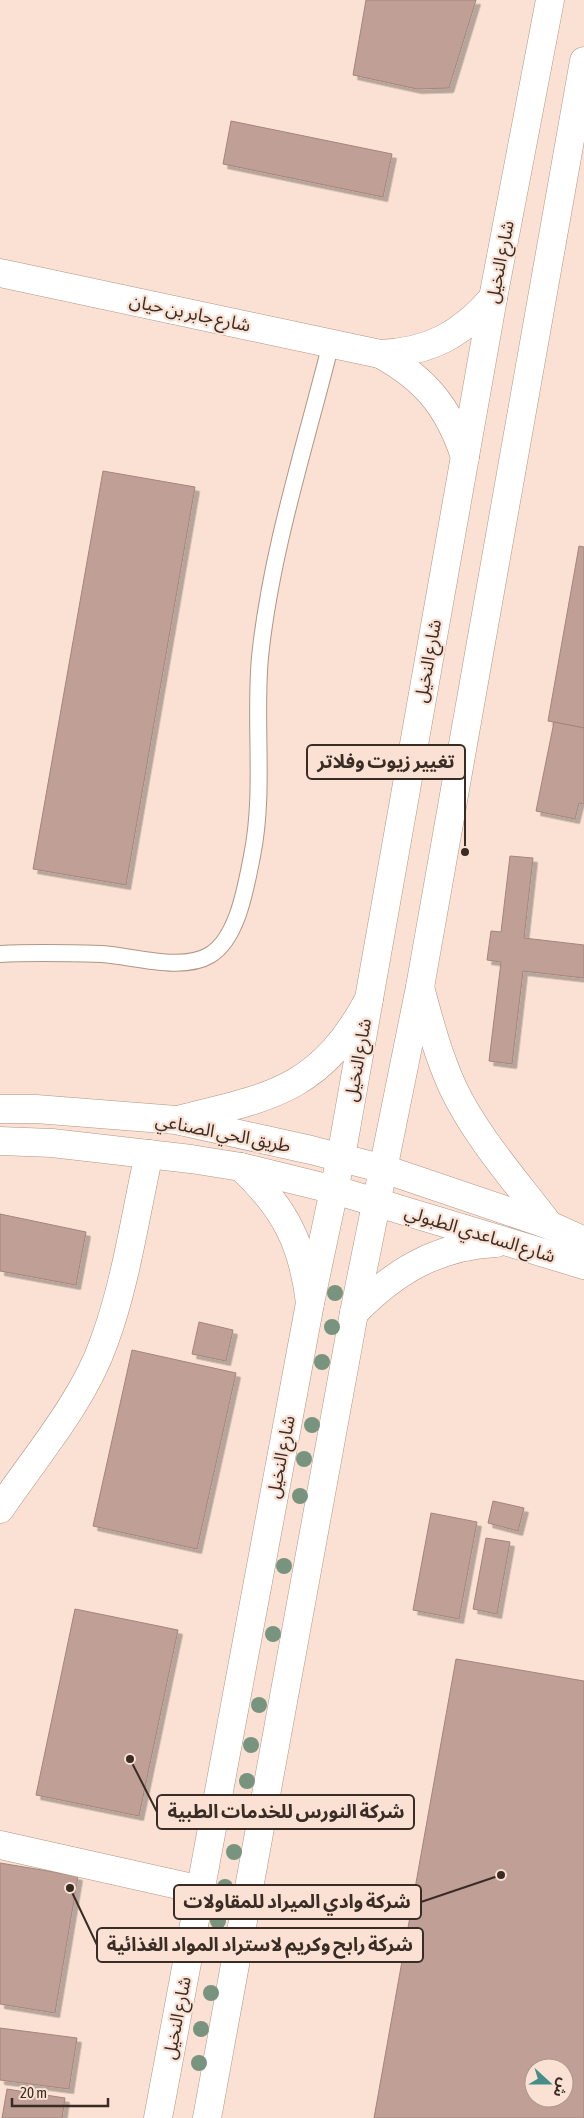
<svg xmlns="http://www.w3.org/2000/svg" width="584" height="2118" viewBox="0 0 584 2118" font-family="'Asap Condensed','Noto Sans Arabic',sans-serif">
  <defs>
    <filter id="shadow"><feDropShadow dx="4.5" dy="4.5" stdDeviation="0" flood-color="#0004"/></filter>
  </defs>
  <rect width="100%" height="100%" fill="#fae1d3"/>
  <g fill="#c09f96" stroke="#a5847c" fill-rule="evenodd" filter="url(#shadow)">
    <path d="M366 0H476L449 88 417 89 353 75Z"/>
    <path d="M231 121 392 154 383 197 223 164Z"/>
    <path d="M103 471 195 487 126 885 33 869Z"/>
    <path d="M579 546 584 547V728L548 721Z"/>
    <path d="M554 722 584 728V804L579 803 575 819 536 811Z"/>
    <path d="M510 856 533 858 524 938 584 945V978L523 971 512 1064 489 1061 501 962 487 960 491 931 501 932Z"/>
    <path d="M0 1214 86 1232 76 1285 0 1271Z"/>
    <path d="M199 1322 233 1330 226 1361 192 1354Z"/>
    <path d="M132 1350 236 1373 197 1549 93 1526Z"/>
    <path d="M493 1501 524 1508 518 1531 488 1523Z"/>
    <path d="M431 1513 477 1522 459 1619 413 1610Z"/>
    <path d="M486 1538 510 1542 497 1614 473 1609Z"/>
    <path d="M75 1609 178 1630 139 1816 36 1795Z"/>
    <path d="M456 1659 584 1681V2118H374ZM534 2068H564V2098H534Z"/>
    <path d="M0 1863 78 1876 55 2013 0 2004Z"/>
    <path d="M0 2028 77 2038 69 2089 0 2080Z"/>
    <path d="M7 2089 65 2098 62 2118H2Z"/>
  </g>
  <g fill="none" stroke-linecap="round" stroke-linejoin="round">
    <defs>
      <path id="service" d="M0 954C34 952 68 953 102 954 133 956 182 972 210 955 238 938 246 886 252 856 265 792 254 723 260 657 271 551 305 447 331 343"/>
      <g id="minor">
        <path d="M0 273 380 354C429 352 461 335 493 298"/>
        <path d="M380 354C426 379 449 408 465 457"/>
        <path d="M0 1509C35 1457 83 1402 104 1342 126 1283 135 1216 149 1154"/>
        <path d="M0 1845 201 1890"/>
      </g>
      <g id="primary">
        <path d="M158 2118 310 1303 341 1157 493 298 550 0"/>
        <path d="M207 2118 354 1313 420 987 584 61"/>
      </g>
      <g id="trunk">
        <path d="M420 987C429 1021 438 1055 453 1088 477 1138 516 1181 549 1225"/>
        <path d="M0 1109H36L176 1120 311 1150 384 1169 549 1225 584 1241"/>
        <path d="M181 1119C272 1097 321 1089 369 999"/>
        <path d="M0 1141 52 1143 191 1159 241 1167 335 1190 584 1265"/>
        <path d="M241 1167C285 1208 303 1244 310 1303"/>
        <path d="M354 1313C395 1271 437 1246 496 1243"/>
      </g>
    </defs>
    <use href="#service" stroke="#b29584" stroke-width="18"/>
    <use href="#minor" stroke="#b29584" stroke-width="29"/>
    <use href="#primary" stroke="#b29584" stroke-width="29"/>
    <use href="#trunk" stroke="#b29584" stroke-width="29"/>
    <use href="#service" stroke="#fff" stroke-width="16"/>
    <use href="#minor" stroke="#fff" stroke-width="28"/>
    <use href="#primary" stroke="#fff" stroke-width="28"/>
    <use href="#trunk" stroke="#fff" stroke-width="28"/>
  </g>
  <g fill="#78947f">
    <circle cx="335" cy="1293" r="8"/>
    <circle cx="332" cy="1327" r="8"/>
    <circle cx="322" cy="1362" r="8"/>
    <circle cx="312" cy="1425" r="8"/>
    <circle cx="304" cy="1459" r="8"/>
    <circle cx="300" cy="1496" r="8"/>
    <circle cx="284" cy="1566" r="8"/>
    <circle cx="273" cy="1634" r="8"/>
    <circle cx="259" cy="1705" r="8"/>
    <circle cx="251" cy="1745" r="8"/>
    <circle cx="247" cy="1781" r="8"/>
    <circle cx="234" cy="1852" r="8"/>
    <circle cx="225" cy="1887" r="8"/>
    <circle cx="218" cy="1921" r="8"/>
    <circle cx="211" cy="1993" r="8"/>
    <circle cx="201" cy="2029" r="8"/>
    <circle cx="199" cy="2063" r="8"/>
  </g>
  <g text-anchor="middle" stroke-width="4.5" stroke-linejoin="round" paint-order="stroke">
    <g font-size="18" fill="#382c25" stroke="#fae1d3">
      <text transform="translate(500 262) rotate(-79)" y="6">شارع النخيل</text>
      <text transform="translate(190 313) rotate(12)" y="6">شارع جابر بن حيان</text>
      <text transform="translate(428 661) rotate(-80)" y="6">شارع النخيل</text>
      <text transform="translate(358 1060) rotate(-80)" y="6">شارع النخيل</text>
      <text transform="translate(223 1133) rotate(11)" y="6">طريق الحي الصناعي</text>
      <text transform="translate(480 1234) rotate(17)" y="6">شارع الساعدي الطبولي</text>
      <text transform="translate(281 1457) rotate(-79)" y="6">شارع النخيل</text>
      <text transform="translate(177 2018) rotate(-79)" y="6">شارع النخيل</text>
    </g>
  </g>
  <path fill="none" stroke="#382c25" stroke-width="2" d="M465 852L465 762M130 1759L157 1812M501 1875L421 1902M70 1888L97 1945"/>
  <g fill="#382c25" stroke="#fae1d3" stroke-width="2">
    <circle cx="465" cy="852" r="5"/>
    <circle cx="130" cy="1759" r="5"/>
    <circle cx="501" cy="1875" r="5"/>
    <circle cx="70" cy="1888" r="5"/>
  </g>
  <g fill="#fae1d3" stroke="#382c25" stroke-width="2">
    <rect x="307" y="745" width="158" height="34" rx="5"/>
    <rect x="157" y="1795" width="257" height="34" rx="5"/>
    <rect x="174" y="1885" width="247" height="34" rx="5"/>
    <rect x="97" y="1928" width="326" height="34" rx="5"/>
  </g>
  <g font-size="19" text-anchor="middle" font-weight="bold" fill="#382c25">
    <text x="386" y="768">تغيير زيوت وفلاتر</text>
    <text x="286" y="1818">شركة النورس للخدمات الطبية</text>
    <text x="297" y="1908">شركة وادي الميراد للمقاولات</text>
    <text x="260" y="1951">شركة رابح وكريم لاستراد المواد الغذائية</text>
  </g>
  <g transform="translate(549 2083) rotate(111)"><circle r="24" fill="#fae1d3" stroke="#ac998d"/>
  <path d="M0-4L9 19L0 12L-9 19Z" fill="#458d89"/>
  <text y="-8" font-size="14" font-weight="bold" text-anchor="middle" fill="#382c25">ش</text>
  </g>
  <path d="M12 2098v8h96v-8" fill="none" stroke="#382c25" stroke-width="2.5"/>
  <text x="20" y="2098" font-size="15" fill="#382c25" stroke="#fae1d3" stroke-width="4" paint-order="stroke">20 m</text>
</svg>
